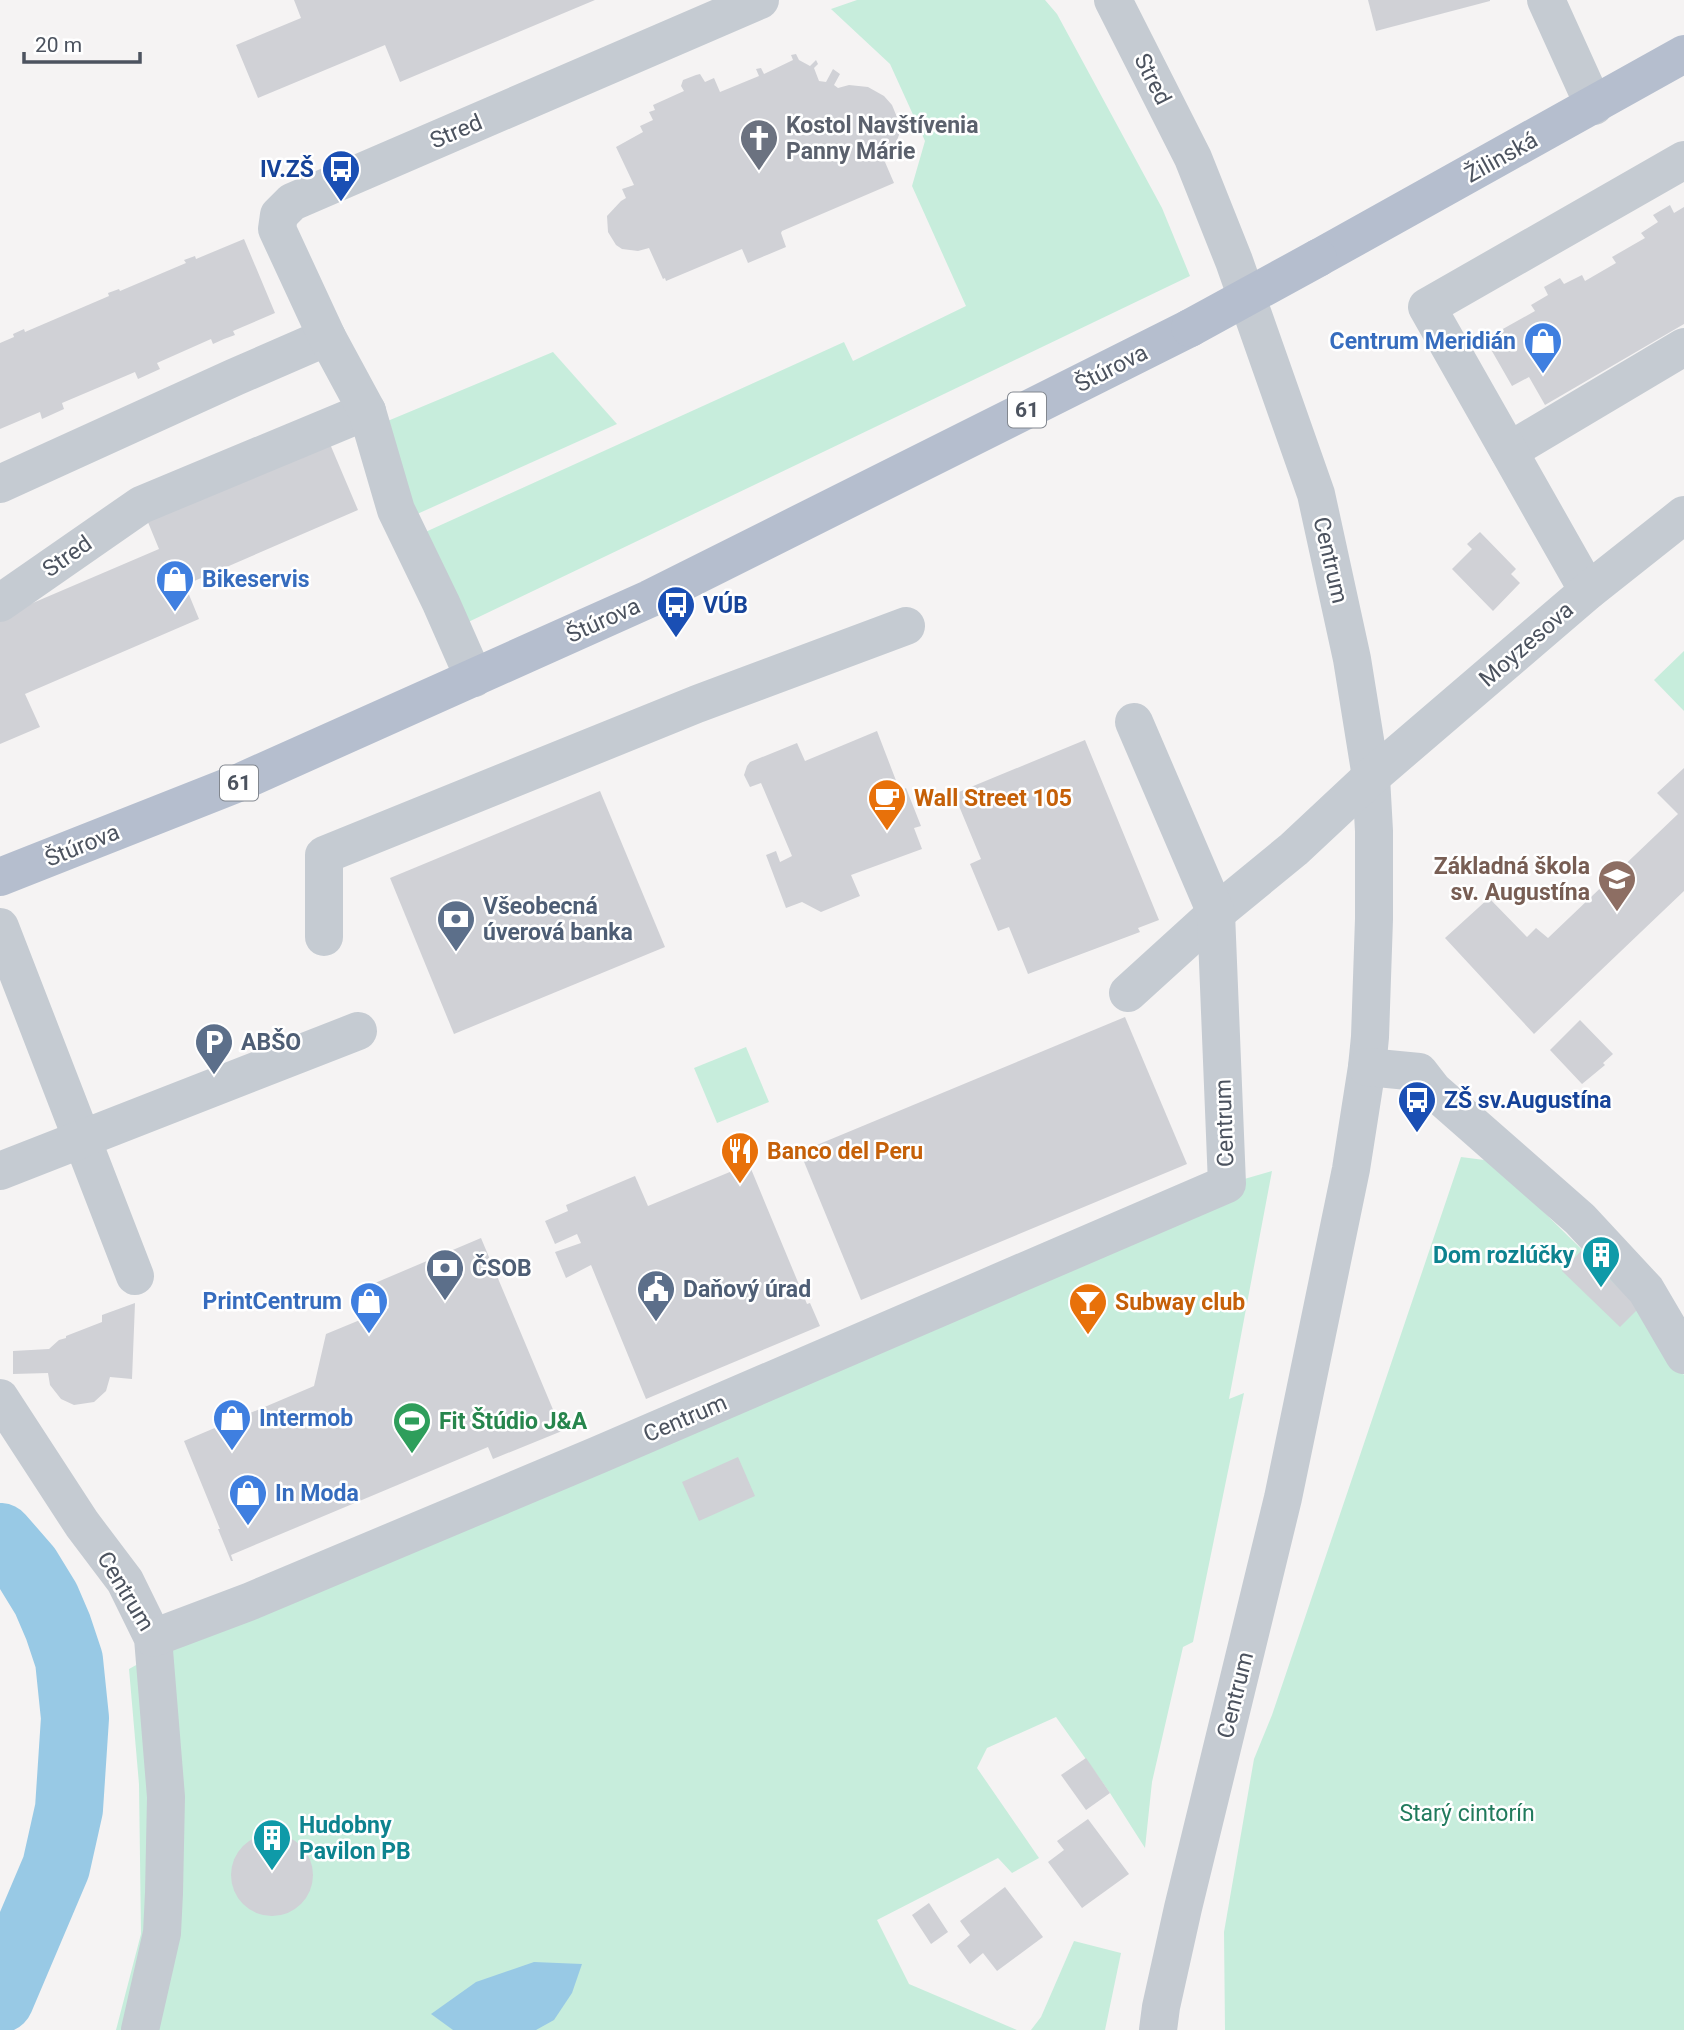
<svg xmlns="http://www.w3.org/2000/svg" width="1684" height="2030" viewBox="0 0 1684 2030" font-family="Roboto,sans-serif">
  <rect width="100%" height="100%" fill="#f5f3f3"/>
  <g fill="#c7eddc">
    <path d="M857 0H1045L1057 14 1162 208 1190 276 460 626 421 534 844 342 853 361 966 306 912 186 925 141 890 64 831 9Z"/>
    <path d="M553 352 617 424 415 515 378 425Z"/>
    <path d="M1684 651V711L1654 680Z"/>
    <path d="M746 1047 769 1102 717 1123 694 1068Z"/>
    <path d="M1461 1157 1492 1161 1639 1306 1684 1375V2030H1225L1224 1932 1254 1759 1272 1715Z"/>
    <path d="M1272 1171 1229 1399 1244 1393 1193 1642 1183 1647 1152 1782 1145 1848 1110 1793 1056 1717 987 1748 977 1768 1039 1858 1012 1873 998 1858 877 1920 909 1984 1017 2030H116L141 1934 139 1784 129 1669 251 1601 1227 1184Z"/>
    <path d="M1074 1941 1121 1953 1105 2030H1031L1041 2017Z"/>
  </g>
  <path fill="#98c9e5" d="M534 1962 582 1964 572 1993 554 2020 536 2030H453L431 2014 476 1982Z"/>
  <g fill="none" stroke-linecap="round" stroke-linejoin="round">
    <path stroke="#98c9e5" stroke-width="68" d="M0 1537 27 1568 46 1599 58 1627 69 1660 75 1718 69 1809 56 1867 0 1999"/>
  </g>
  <g fill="#d0d1d6">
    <path d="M294 0H595L400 82 385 45 258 98 236 45 301 18Z"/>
    <path d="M1368 0H1490V1L1376 31Z"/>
    <path d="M796 54 799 60 810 66 816 60 818 64 814 68 819 81 826 82 833 69 840 74 834 85 838 88 849 85 868 87 884 96 892 105 899 122V135L892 153 885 162 894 183 782 231 781 233 786 247 748 263 742 249 666 281 665 278 663 279 649 248 638 251 622 249 616 245 608 232 607 216 621 201 626 198 622 189 634 185 616 147 643 132 640 126 653 120 649 112 655 110 653 105 684 91 681 86 683 80 696 75 700 74 705 82 714 78 720 92 759 76 756 69 761 68 764 74 793 60 791 55Z"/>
    <path d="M1670 205 1674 213 1684 207V324L1545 405 1529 377 1512 386 1485 339 1535 311 1531 305 1548 295 1544 287 1560 278 1564 284 1582 275 1585 281 1616 263 1612 257 1645 238 1641 233 1658 222 1653 215Z"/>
    <path d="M244 239 275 313 233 331 235 335 224 339 213 344 211 339 157 363 160 369 138 379 135 372 62 403 64 409 42 419 40 412 0 429V343L14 337 13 334 24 329 25 332 109 296 108 293 119 289 120 291 186 263 184 260 195 256 196 259Z"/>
    <path d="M327 437 358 510 185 585 199 619 25 694 40 727 0 744V617L159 549 145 515Z"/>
    <path d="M1480 532 1516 569 1511 574 1520 583 1493 611 1452 569 1472 549 1467 544Z"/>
    <path d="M877 731 900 791 906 788 921 826 914 828 922 849 851 875 860 896 821 912 802 902 786 908 766 855 776 851 780 862 792 856 761 783 750 787 744 775 747 766 750 762 797 743 805 761Z"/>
    <path d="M1085 740 1159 920 1138 928 1140 932 1028 974 1009 927 998 931 970 864 981 859 954 794Z"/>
    <path d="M1684 768V891L1534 1034 1445 938 1489 898 1527 937 1536 928 1548 938 1678 814 1657 793Z"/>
    <path d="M600 791 665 947 454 1034 390 878Z"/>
    <path d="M1125 1017 1187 1164 861 1300 800 1152Z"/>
    <path d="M1580 1020 1613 1054 1603 1063 1605 1065 1582 1084 1550 1050Z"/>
    <path d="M749 1164 807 1304 810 1303 820 1326 646 1399 591 1265 566 1278 555 1252 581 1243 577 1234 555 1244 545 1221 568 1211 566 1205 635 1176 648 1206Z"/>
    <path d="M481 1238 562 1431 493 1459 488 1447 231 1555 233 1561H231L218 1529H220L184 1441 314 1386 326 1334 389 1308 380 1284 376 1286 375 1283Z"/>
    <path d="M1581 1251 1639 1308 1620 1327 1562 1271Z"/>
    <path d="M135 1303 132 1379 110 1377 106 1391 94 1402 74 1405 61 1399 50 1385 48 1373 13 1374V1351L49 1349 59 1340 66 1338V1336L102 1322V1315Z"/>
    <path d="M738 1457 755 1496 699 1521 682 1482Z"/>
    <path d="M1086 1758 1110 1793 1086 1810 1061 1775Z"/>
    <path d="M1088 1819 1129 1874 1082 1908 1048 1862 1064 1850 1057 1841Z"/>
    <circle cx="272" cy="1875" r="41"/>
    <path d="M1005 1887 1043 1937 997 1971 983 1953 970 1964 957 1946 970 1935 960 1921Z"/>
    <path d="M929 1903 948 1932 931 1944 912 1915Z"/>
  </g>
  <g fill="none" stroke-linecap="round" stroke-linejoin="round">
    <g stroke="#c5cbd2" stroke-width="38">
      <path d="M1113 0 1193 158 1234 261 1316 494 1352 659 1371 777 1374 831V919L1370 1037 1367 1067 1351 1169 1283 1498 1183 1908 1161 2007 1158 2030"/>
      <path d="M1546 0 1594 106"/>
      <path d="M1509 451 1684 347"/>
      <path d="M0 484 235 377 327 337"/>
      <path d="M1588 591 1427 307 1684 160"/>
      <path d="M0 603 141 505 367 411"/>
      <path d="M474 678 441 603 396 510 367 411 327 337 277 229 279 215 292 202 760 0"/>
      <path d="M0 927 135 1276"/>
      <path d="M324 937V855L697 704 906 626"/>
      <path d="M1128 993 1216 913 1294 849 1371 777 1588 591 1684 515"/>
      <path d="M1367 1067 1419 1072 1433 1090 1580 1219 1646 1290 1684 1355"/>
      <path d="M0 1171 358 1031"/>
      <path d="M0 1398 82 1524 125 1581 153 1638 166 1797 164 1893 162 1933 140 2030"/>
      <path d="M153 1638 251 1601 598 1455 1227 1184 1216 913 1134 722"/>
    </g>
    <g stroke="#b5bece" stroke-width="38">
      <path d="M1318 258 1684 54"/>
      <path d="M0 877 238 783 649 599 1190 328"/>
    </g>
    <path stroke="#b5bece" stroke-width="38" d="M1190 328 1318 258"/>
  </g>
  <defs>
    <symbol id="church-pin" viewBox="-11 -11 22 30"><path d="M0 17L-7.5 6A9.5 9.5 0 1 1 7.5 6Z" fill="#6b7280" stroke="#fff"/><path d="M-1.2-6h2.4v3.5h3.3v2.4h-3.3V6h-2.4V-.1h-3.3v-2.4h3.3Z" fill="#fff"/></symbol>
    <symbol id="bus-pin" viewBox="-11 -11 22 30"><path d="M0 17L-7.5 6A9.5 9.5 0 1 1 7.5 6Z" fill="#1a4fb4" stroke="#fff"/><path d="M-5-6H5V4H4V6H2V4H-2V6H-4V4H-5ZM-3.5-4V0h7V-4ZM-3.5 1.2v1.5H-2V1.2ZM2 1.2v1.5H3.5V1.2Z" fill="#fff"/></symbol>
    <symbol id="shop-pin" viewBox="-11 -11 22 30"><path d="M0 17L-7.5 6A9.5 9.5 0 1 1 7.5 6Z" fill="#3f7fe0" stroke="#fff"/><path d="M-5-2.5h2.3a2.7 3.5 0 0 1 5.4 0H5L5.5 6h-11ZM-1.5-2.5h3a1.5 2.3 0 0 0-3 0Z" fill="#fff"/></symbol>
    <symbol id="cafe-pin" viewBox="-11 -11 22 30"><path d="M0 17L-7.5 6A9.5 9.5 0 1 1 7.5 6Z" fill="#e8710a" stroke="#fff"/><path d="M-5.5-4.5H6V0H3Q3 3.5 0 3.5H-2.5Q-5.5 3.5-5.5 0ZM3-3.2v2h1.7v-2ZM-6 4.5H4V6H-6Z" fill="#fff"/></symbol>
    <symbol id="school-pin" viewBox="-11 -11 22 30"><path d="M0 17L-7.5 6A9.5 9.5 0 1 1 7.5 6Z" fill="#8d6e63" stroke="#fff"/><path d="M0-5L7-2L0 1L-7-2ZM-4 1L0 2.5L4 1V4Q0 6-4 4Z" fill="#fff"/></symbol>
    <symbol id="bank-pin" viewBox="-11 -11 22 30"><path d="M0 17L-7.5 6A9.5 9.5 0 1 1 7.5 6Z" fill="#5c6f8a" stroke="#fff"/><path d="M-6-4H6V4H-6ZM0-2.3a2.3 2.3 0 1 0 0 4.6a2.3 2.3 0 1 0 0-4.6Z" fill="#fff"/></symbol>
    <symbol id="parking-pin" viewBox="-11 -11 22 30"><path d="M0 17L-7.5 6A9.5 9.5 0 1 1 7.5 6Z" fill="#5c6f8a" stroke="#fff"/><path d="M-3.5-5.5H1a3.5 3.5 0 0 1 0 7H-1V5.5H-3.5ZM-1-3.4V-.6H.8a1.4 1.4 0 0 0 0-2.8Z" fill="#fff"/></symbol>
    <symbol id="restaurant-pin" viewBox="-11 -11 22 30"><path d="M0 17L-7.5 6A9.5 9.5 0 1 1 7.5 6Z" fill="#e8710a" stroke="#fff"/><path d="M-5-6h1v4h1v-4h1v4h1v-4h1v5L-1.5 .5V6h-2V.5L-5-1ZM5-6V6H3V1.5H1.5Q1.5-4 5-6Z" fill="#fff"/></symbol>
    <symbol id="building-pin" viewBox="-11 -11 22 30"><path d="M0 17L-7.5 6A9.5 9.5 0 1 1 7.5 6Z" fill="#0f9aa8" stroke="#fff"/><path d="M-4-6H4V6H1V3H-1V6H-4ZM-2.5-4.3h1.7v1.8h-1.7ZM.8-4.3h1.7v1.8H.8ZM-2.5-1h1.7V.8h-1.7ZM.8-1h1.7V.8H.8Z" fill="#fff"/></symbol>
    <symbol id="civic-pin" viewBox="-11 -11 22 30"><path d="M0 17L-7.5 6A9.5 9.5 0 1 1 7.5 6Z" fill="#5c6f8a" stroke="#fff"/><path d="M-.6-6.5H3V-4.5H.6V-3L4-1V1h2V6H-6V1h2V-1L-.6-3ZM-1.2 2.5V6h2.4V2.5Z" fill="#fff"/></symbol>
    <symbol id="bar-pin" viewBox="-11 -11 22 30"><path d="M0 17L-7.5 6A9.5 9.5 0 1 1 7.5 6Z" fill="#e8710a" stroke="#fff"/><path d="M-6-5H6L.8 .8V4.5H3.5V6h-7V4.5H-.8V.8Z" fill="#fff"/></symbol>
    <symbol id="stadium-pin" viewBox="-11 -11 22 30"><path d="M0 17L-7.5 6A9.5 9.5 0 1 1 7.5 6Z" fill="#2e9e5b" stroke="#fff"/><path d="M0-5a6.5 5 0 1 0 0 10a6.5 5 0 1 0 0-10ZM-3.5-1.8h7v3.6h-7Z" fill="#fff"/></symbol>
  </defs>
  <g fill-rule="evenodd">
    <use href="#church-pin" x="737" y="116" width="44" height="60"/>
    <use href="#bus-pin" x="319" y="147" width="44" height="60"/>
    <use href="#shop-pin" x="1521" y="319" width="44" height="60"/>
    <use href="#shop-pin" x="153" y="557" width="44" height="60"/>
    <use href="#bus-pin" x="654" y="583" width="44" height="60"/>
    <use href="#cafe-pin" x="865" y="776" width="44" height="60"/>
    <use href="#school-pin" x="1595" y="857" width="44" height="60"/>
    <use href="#bank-pin" x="434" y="897" width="44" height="60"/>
    <use href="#parking-pin" x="192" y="1020" width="44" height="60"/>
    <use href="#bus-pin" x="1395" y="1078" width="44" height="60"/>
    <use href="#restaurant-pin" x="718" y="1129" width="44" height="60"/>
    <use href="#building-pin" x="1579" y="1233" width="44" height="60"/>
    <use href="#bank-pin" x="423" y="1246" width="44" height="60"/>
    <use href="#civic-pin" x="634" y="1267" width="44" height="60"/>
    <use href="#shop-pin" x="347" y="1279" width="44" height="60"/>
    <use href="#bar-pin" x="1066" y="1280" width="44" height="60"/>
    <use href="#shop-pin" x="210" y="1396" width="44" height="60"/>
    <use href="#stadium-pin" x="390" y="1399" width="44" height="60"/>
    <use href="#shop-pin" x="226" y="1471" width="44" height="60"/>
    <use href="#building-pin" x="250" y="1816" width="44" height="60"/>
  </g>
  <g text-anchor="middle" stroke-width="5" stroke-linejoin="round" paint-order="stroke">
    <g fill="#fff" stroke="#82878f" stroke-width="2">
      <rect x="1008" y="392.5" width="38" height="35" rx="5"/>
      <rect x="220" y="765.5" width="38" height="35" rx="5"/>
    </g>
    <g font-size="21" font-weight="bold" fill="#4c535f">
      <text x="1027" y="417">61</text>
      <text x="239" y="790">61</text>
    </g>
    <g font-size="23" fill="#4c535f" stroke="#fff">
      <text transform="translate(1153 79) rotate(63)" y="8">Stred</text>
      <text transform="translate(456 131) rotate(-23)" y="8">Stred</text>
      <text transform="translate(1501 157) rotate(-29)" y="8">Žilinská</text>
      <text transform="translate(1111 368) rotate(-27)" y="8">Štúrova</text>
      <text transform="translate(67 556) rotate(-35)" y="8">Stred</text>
      <text transform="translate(1331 560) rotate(77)" y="8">Centrum</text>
      <text transform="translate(603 620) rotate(-24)" y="8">Štúrova</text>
      <text transform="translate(1526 644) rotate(-41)" y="8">Moyzesova</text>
      <text transform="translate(82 845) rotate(-22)" y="8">Štúrova</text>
      <text transform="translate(1224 1123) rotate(-92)" y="8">Centrum</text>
      <text transform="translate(685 1418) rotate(-23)" y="8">Centrum</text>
      <text transform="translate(126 1591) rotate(59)" y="8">Centrum</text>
      <text transform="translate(1235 1695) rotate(-76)" y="8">Centrum</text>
    </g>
    <g font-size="23" font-weight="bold" fill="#5b616d" stroke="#fff" text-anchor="start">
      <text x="786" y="133">Kostol Navštívenia<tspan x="786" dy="26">Panny Márie</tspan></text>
    </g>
    <g font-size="23" font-weight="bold" fill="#164399" stroke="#fff" text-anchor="start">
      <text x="314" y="177" text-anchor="end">IV.ZŠ</text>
      <text x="703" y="613">VÚB</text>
      <text x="1444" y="1108">ZŠ sv.Augustína</text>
    </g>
    <g font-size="23" font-weight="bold" fill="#366cbe" stroke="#fff" text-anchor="start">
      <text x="1516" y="349" text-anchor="end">Centrum Meridián</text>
      <text x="202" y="587">Bikeservis</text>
      <text x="342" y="1309" text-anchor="end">PrintCentrum</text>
      <text x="259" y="1426">Intermob</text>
      <text x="275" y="1501">In Moda</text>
    </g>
    <g font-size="23" font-weight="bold" fill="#c56008" stroke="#fff" text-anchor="start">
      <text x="914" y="806">Wall Street 105</text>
      <text x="767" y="1159">Banco del Peru</text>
      <text x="1115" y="1310">Subway club</text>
    </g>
    <g font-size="23" font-weight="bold" fill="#785e54" stroke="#fff" text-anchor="end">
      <text x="1590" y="874">Základná škola<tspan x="1590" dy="26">sv. Augustína</tspan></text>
    </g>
    <g font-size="23" font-weight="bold" fill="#4e5e75" stroke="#fff" text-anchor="start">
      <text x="483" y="914">Všeobecná<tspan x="483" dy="26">úverová banka</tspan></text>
      <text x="241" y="1050">ABŠO</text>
      <text x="472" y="1276">ČSOB</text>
      <text x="683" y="1297">Daňový úrad</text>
    </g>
    <g font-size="23" font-weight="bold" fill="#0d838f" stroke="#fff" text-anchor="end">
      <text x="1574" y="1263">Dom rozlúčky</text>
      <text x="299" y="1833" text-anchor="start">Hudobny<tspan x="299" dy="26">Pavilon PB</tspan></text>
    </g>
    <g font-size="23" font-weight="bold" fill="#27864d" stroke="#fff" text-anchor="start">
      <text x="439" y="1429">Fit Štúdio J&amp;A</text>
    </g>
    <g font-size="23" fill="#217b5d" stroke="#fff">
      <text x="1467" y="1821">Starý cintorín</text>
    </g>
  </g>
  <path d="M24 52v10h116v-10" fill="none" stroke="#4c535f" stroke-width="3.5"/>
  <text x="35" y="52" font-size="21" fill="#4c535f" stroke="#ffffff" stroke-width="5" paint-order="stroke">20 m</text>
</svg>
